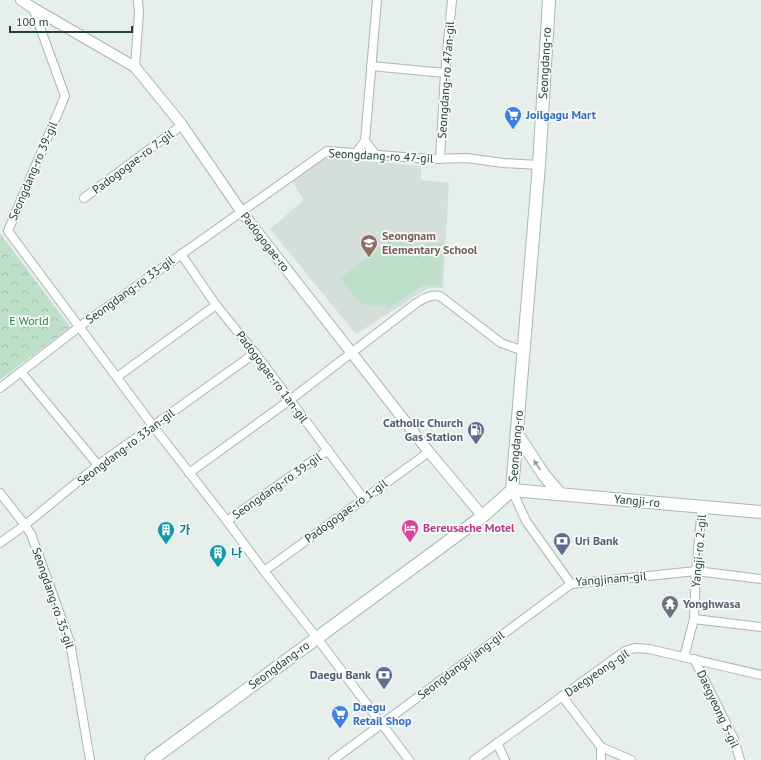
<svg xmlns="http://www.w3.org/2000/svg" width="761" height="760" viewBox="0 0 761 760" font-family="'PT Sans','Noto Sans KR',sans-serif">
  <defs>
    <pattern id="park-crowns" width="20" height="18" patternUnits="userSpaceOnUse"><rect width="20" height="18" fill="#bfe0c8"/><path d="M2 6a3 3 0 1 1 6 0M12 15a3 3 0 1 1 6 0" fill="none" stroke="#a4c1ad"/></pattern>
  </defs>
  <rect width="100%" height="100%" fill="#e6efeb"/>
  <path fill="#d4dfda" d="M327 157 421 166V180L449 183 443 288H428L356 334 270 229 304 200 292 181Z"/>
  <path fill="url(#park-crowns)" d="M0 233 70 327 0 380Z"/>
  <path fill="#bfe0c8" d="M396 236 400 242C412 243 417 247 422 258H425L426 243H444L441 286 424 285 389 308 384 304C361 312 352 294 340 278Z"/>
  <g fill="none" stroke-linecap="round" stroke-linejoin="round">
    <defs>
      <g id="minor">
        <path d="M33 8 65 96 8 231 153 426 227 521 264 571 317 638 409 760"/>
        <path d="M371 66 445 73"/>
        <path d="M135 67 139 13 138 0"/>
        <path d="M365 141 377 0"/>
        <path d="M356 153 365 141 375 154"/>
        <path d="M440 159 445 73 452 0"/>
        <path d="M84 198 182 125"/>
        <path d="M181 254 216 305 255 353 364 499"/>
        <path d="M21 372 98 465"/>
        <path d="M117 377 216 305"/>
        <path d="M0 388 79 327 327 151 430 159 467 158 503 163 539 165"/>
        <path d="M189 473 290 400 415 304C423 299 430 294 440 296L501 343 524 351"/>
        <path d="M512 490 526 521 571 584"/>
        <path d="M0 493 25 525 31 534 70 642 90 760"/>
        <path d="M227 521 328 450"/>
        <path d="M0 543 25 525 98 465 255 353"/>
        <path d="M264 571 429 452"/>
        <path d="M694 619 761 627"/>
        <path d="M684 657 694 619 696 571 702 507"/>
        <path d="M694 659 734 739 740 760"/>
        <path d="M562 696 601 747V760"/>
        <path d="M497 743 505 760"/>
        <path d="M601 747 631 760"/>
        <path d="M333 760 571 584 696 571 761 579"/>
        <path d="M474 760 625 651 635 648 649 649 761 675"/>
      </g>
      <path id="tertiary" d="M21 0 33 8 135 67 182 125 241 211 429 452 480 513 483 516"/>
      <g id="secondary">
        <path d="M517 434 544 475 560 494"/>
        <path d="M512 490 761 512"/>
        <path d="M151 760 483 516 512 490 539 165 549 0"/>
      </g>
    </defs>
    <use href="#minor" stroke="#a8b8b2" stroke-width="10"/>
    <use href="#tertiary" stroke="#a8b8b2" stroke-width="12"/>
    <use href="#secondary" stroke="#a4bbb3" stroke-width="14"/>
    <use href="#minor" stroke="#fff" stroke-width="8"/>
    <use href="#tertiary" stroke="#fff" stroke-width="10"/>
    <use href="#secondary" stroke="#fff" stroke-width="12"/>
  </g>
  <defs><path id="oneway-solid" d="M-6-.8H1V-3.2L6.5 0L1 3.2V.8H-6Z"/></defs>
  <use fill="#92a09c" href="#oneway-solid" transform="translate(537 465) rotate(-124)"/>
  <defs>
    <symbol id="supermarket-pin" viewBox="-11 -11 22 30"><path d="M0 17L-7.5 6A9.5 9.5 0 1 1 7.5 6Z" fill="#3f7fe0" stroke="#f7fbf9"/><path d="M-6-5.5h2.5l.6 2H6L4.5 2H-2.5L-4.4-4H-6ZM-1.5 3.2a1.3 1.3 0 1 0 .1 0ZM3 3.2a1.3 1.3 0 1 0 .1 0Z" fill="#fff"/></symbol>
    <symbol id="school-pin" viewBox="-11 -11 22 30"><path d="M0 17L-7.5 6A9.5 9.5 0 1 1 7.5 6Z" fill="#8d6e63" stroke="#f7fbf9"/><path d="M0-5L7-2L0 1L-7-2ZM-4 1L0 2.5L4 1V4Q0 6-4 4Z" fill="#fff"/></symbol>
    <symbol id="fuel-pin" viewBox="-11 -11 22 30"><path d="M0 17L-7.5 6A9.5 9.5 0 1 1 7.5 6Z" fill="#5c6f8a" stroke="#f7fbf9"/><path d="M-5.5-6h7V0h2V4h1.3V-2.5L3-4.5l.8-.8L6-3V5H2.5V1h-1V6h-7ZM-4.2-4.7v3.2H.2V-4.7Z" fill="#fff"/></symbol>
    <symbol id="hotel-pin" viewBox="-11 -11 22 30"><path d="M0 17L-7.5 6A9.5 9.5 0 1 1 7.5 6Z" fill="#d1479c" stroke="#f7fbf9"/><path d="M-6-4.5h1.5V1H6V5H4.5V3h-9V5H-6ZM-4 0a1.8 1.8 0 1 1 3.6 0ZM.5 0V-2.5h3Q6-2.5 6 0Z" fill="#fff"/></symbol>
    <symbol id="building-pin" viewBox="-11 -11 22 30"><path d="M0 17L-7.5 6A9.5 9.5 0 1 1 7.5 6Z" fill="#0f9aa8" stroke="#f7fbf9"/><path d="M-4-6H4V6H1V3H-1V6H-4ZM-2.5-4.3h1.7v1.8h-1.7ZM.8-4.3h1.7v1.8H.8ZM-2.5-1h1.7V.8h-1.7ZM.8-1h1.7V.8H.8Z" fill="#fff"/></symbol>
    <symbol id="bank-pin" viewBox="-11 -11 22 30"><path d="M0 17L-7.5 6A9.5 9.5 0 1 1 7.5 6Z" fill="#5c6f8a" stroke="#f7fbf9"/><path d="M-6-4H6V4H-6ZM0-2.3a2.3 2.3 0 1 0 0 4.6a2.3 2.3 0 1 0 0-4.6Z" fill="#fff"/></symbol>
    <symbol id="temple-pin" viewBox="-11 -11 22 30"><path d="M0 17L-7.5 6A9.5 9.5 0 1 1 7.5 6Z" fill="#6b7280" stroke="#f7fbf9"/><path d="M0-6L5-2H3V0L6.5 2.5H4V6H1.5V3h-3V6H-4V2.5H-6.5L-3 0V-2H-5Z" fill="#fff"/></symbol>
  </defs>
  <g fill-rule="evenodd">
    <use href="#supermarket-pin" x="503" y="105" width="20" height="27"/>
    <use href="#school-pin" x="359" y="233" width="20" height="27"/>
    <use href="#fuel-pin" x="466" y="420" width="20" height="27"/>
    <use href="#hotel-pin" x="400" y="518" width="20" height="27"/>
    <use href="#building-pin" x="156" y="520" width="20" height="27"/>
    <use href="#bank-pin" x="552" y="531" width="20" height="27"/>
    <use href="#building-pin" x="208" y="543" width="20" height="27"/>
    <use href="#temple-pin" x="660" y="594" width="20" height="27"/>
    <use href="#bank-pin" x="374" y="665" width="20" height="27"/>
    <use href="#supermarket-pin" x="330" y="704" width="20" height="27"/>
  </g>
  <g text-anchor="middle" stroke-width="3.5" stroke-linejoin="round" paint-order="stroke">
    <g font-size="12" fill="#24423a" stroke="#f7fbf9">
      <text transform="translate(545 63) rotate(-87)" y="4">Seongdang-ro</text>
      <text transform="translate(446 80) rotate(-86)" y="4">Seongdang-ro 47an-gil</text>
      <text transform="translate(381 156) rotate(3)" y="4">Seongdang-ro 47-gil</text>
      <text transform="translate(133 162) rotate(-37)" y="4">Padogogae-ro 7-gil</text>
      <text transform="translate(33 171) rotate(-67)" y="4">Seongdang-ro 39-gil</text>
      <text transform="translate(265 242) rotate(52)" y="4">Padogogae-ro</text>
      <text transform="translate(130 290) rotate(-36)" y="4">Seongdang-ro 33-gil</text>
      <text transform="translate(272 377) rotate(53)" y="4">Padogogae-ro 1an-gil</text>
      <text transform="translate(516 446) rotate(-85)" y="4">Seongdang-ro</text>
      <text transform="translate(126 447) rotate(-37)" y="4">Seongdang-ro 33an-gil</text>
      <text transform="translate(277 486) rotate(-35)" y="4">Seongdang-ro 39-gil</text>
      <text transform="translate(637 501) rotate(5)" y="4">Yangji-ro</text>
      <text transform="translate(346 511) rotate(-36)" y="4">Padogogae-ro 1-gil</text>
      <text transform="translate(699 551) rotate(-85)" y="4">Yangji-ro 2-gil</text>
      <text transform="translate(611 579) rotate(-5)" y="4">Yangjinam-gil</text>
      <text transform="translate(53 598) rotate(71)" y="4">Seongdang-ro 35-gil</text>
      <text transform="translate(279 665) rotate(-36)" y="4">Seongdang-ro</text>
      <text transform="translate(461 665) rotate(-37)" y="4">Seongdangsijang-gil</text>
      <text transform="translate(597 673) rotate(-34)" y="4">Daegyeong-gil</text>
      <text transform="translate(718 709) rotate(65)" y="4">Daegyeong 5-gil</text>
    </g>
    <g font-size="12" font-weight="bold" fill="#366cbe" stroke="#f7fbf9" text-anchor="start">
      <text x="526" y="119">Joilgagu Mart</text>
      <text x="353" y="711">Daegu<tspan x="353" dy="14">Retail Shop</tspan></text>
    </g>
    <g font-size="12" font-weight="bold" fill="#785e54" stroke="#f7fbf9" text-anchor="start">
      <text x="382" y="240">Seongnam<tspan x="382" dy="14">Elementary School</tspan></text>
    </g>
    <g font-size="12" fill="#2d7a4b" stroke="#f7fbf9">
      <text x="29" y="325">E World</text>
    </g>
    <g font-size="12" font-weight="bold" fill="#4e5e75" stroke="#f7fbf9" text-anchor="end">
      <text x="463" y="427">Catholic Church<tspan x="463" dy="14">Gas Station</tspan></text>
      <text x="575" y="545" text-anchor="start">Uri Bank</text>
      <text x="371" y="679">Daegu Bank</text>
    </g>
    <g font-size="12" font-weight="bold" fill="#b23c85" stroke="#f7fbf9" text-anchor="start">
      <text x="423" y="532">Bereusache Motel</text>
    </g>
    <g font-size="12" font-weight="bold" fill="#0d838f" stroke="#f7fbf9" text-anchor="start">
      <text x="179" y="534">가</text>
      <text x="231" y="557">나</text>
    </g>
    <g font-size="12" font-weight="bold" fill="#5b616d" stroke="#f7fbf9" text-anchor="start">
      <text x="683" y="608">Yonghwasa</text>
    </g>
  </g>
  <path d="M10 26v6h122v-6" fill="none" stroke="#24423a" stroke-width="2"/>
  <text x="16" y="26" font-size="12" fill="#24423a" stroke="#f7fbf9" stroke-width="3" paint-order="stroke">100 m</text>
</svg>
